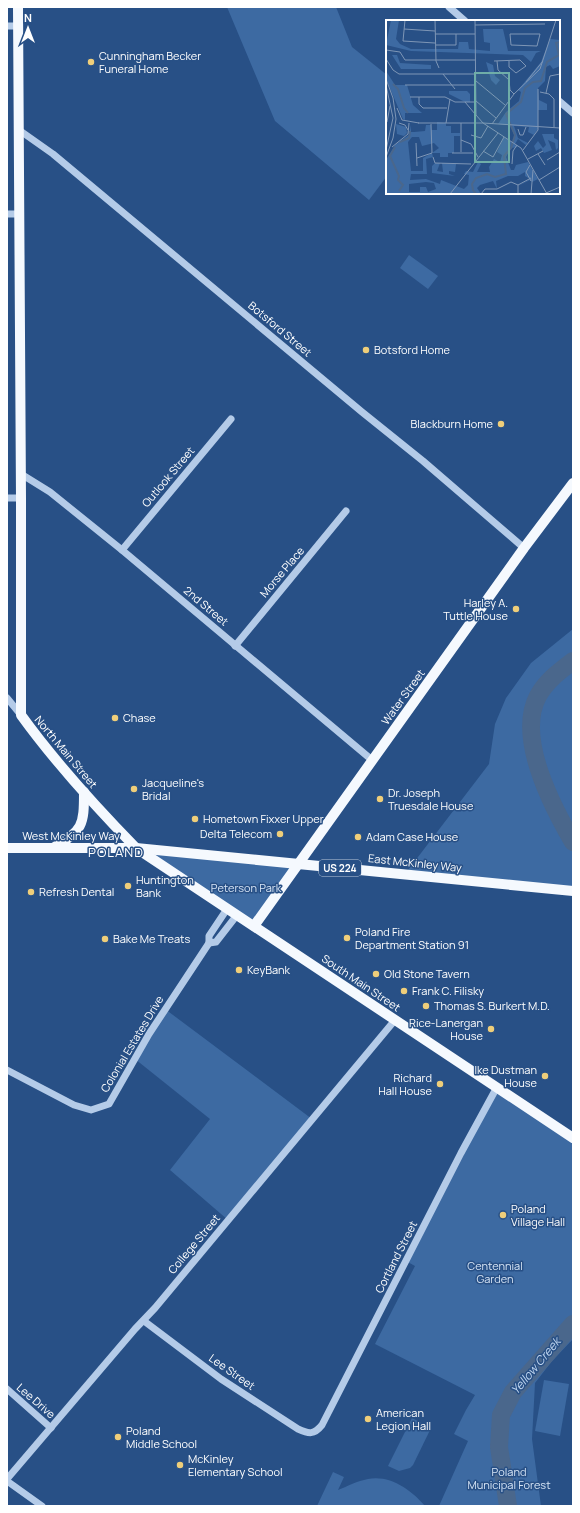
<svg xmlns="http://www.w3.org/2000/svg" width="580" height="1513" viewBox="0 0 580 1513" font-family="Manrope,sans-serif">
  <rect width="100%" height="100%" fill="#285086"/>
  <g fill="#3d6aa2">
    <path d="M227 7H336L352 47 387 75V176L369 200 275 121Z"/>
    <path d="M409 255 438 276 428 289 400 268Z"/>
    <path d="M573 629V891L405 874 489 764 495 724 506 698 531 663Z"/>
    <path d="M136 848 298 864 254 926Z"/>
    <path d="M165 1009 312 1119 228 1220 170 1170 210 1119 135 1059Z"/>
    <path d="M497 1087 573 1138V1339L552 1361 535 1383 532 1439 541 1506H439L468 1441 454 1434 466 1410 475 1395 375 1344 415 1266 406 1261Z"/>
    <path d="M544 1380 569 1384 560 1436 535 1431Z"/>
    <path d="M412 1418 431 1428 413 1465 410 1468 399 1471 388 1466Z"/>
    <path d="M333 1472 344 1477 338 1490C348 1486 357 1481 368 1479 391 1475 411 1490 425 1506H317Z"/>
  </g>
  <g fill="none" stroke-linecap="round" stroke-linejoin="round">
    <g stroke="#4a678c" stroke-width="18">
      <path d="M573 661C560 671 546 681 538 696 516 737 552 806 573 842"/>
      <path d="M508 1506 499 1447 501 1415 513 1392 573 1324"/>
    </g>
    <g stroke="#b4cbe8" stroke-width="7">
      <path d="M449 7 465 21"/>
      <path d="M7 26H18"/>
      <path d="M559 101 573 113"/>
      <path d="M19 130 53 154 362 412 423 461 524 548"/>
      <path d="M7 214H19"/>
      <path d="M21 474 50 492 122 550 372 760"/>
      <path d="M7 498H21"/>
      <path d="M122 550 231 419"/>
      <path d="M235 646 346 511"/>
      <path d="M7 698 21 715"/>
      <path d="M209 943 216 942 237 915"/>
      <path d="M7 1070 74 1105 91 1110 109 1104 149 1034 209 943V936L227 909"/>
      <path d="M144 1321 221 1379 298 1429C309 1434 314 1435 322 1425L461 1153 497 1087"/>
      <path d="M7 1389 51 1428"/>
      <path d="M7 1479 135 1329 155 1308 395 1020"/>
      <path d="M7 1481 42 1506"/>
    </g>
    <g stroke="#f5f9fe" stroke-width="10">
      <path d="M18 7 21 498V715C55 762 95 806 136 848L573 1138"/>
      <path d="M7 848H136L573 891"/>
      <path d="M53 848C83 830 84 826 84 792"/>
      <path d="M254 926 524 548 573 483"/>
    </g>
  </g>
  <g fill="#efce7a" stroke="#285086" stroke-width="1.5">
    <circle cx="91" cy="62" r="4"/>
    <circle cx="366" cy="350" r="4"/>
    <circle cx="501" cy="424" r="4"/>
    <circle cx="516" cy="609" r="4"/>
    <circle cx="115" cy="718" r="4"/>
    <circle cx="134" cy="789" r="4"/>
    <circle cx="380" cy="799" r="4"/>
    <circle cx="195" cy="819" r="4"/>
    <circle cx="280" cy="834" r="4"/>
    <circle cx="358" cy="837" r="4"/>
    <circle cx="128" cy="886" r="4"/>
    <circle cx="31" cy="892" r="4"/>
    <circle cx="347" cy="938" r="4"/>
    <circle cx="105" cy="939" r="4"/>
    <circle cx="239" cy="970" r="4"/>
    <circle cx="376" cy="974" r="4"/>
    <circle cx="404" cy="991" r="4"/>
    <circle cx="426" cy="1006" r="4"/>
    <circle cx="491" cy="1029" r="4"/>
    <circle cx="545" cy="1076" r="4"/>
    <circle cx="440" cy="1084" r="4"/>
    <circle cx="503" cy="1215" r="4"/>
    <circle cx="368" cy="1419" r="4"/>
    <circle cx="118" cy="1437" r="4"/>
    <circle cx="180" cy="1465" r="4"/>
  </g>
  <g text-anchor="middle" stroke-width="3" stroke-linejoin="round" paint-order="stroke">
    <rect fill="#285086" stroke="#becadb" stroke-width="1" x="319" y="860" width="42" height="16" rx="3"/>
    <g font-size="10" font-weight="bold" fill="#fff">
      <text x="340" y="872">US 224</text>
    </g>
    <g font-size="11" fill="#fff" stroke="#285086" text-anchor="start">
      <text x="99" y="60">Cunningham Becker<tspan x="99" dy="13">Funeral Home</tspan></text>
      <text x="374" y="354">Botsford Home</text>
      <text x="493" y="428" text-anchor="end">Blackburn Home</text>
      <text x="508" y="607" text-anchor="end">Harley A.<tspan x="508" dy="13">Tuttle House</tspan></text>
      <text x="123" y="722">Chase</text>
      <text x="142" y="787">Jacqueline's<tspan x="142" dy="13">Bridal</tspan></text>
      <text x="388" y="797">Dr. Joseph<tspan x="388" dy="13">Truesdale House</tspan></text>
      <text x="203" y="823">Hometown Fixxer Upper</text>
      <text x="272" y="838" text-anchor="end">Delta Telecom</text>
      <text x="366" y="841">Adam Case House</text>
      <text x="136" y="884">Huntington<tspan x="136" dy="13">Bank</tspan></text>
      <text x="39" y="896">Refresh Dental</text>
      <text x="355" y="936">Poland Fire<tspan x="355" dy="13">Department Station 91</tspan></text>
      <text x="113" y="943">Bake Me Treats</text>
      <text x="247" y="974">KeyBank</text>
      <text x="384" y="978">Old Stone Tavern</text>
      <text x="412" y="995">Frank C. Filisky</text>
      <text x="434" y="1010">Thomas S. Burkert M.D.</text>
      <text x="483" y="1027" text-anchor="end">Rice-Lanergan<tspan x="483" dy="13">House</tspan></text>
      <text x="537" y="1074" text-anchor="end">Ike Dustman<tspan x="537" dy="13">House</tspan></text>
      <text x="432" y="1082" text-anchor="end">Richard<tspan x="432" dy="13">Hall House</tspan></text>
      <text x="511" y="1213">Poland<tspan x="511" dy="13">Village Hall</tspan></text>
      <text x="376" y="1417">American<tspan x="376" dy="13">Legion Hall</tspan></text>
      <text x="126" y="1435">Poland<tspan x="126" dy="13">Middle School</tspan></text>
      <text x="188" y="1463">McKinley<tspan x="188" dy="13">Elementary School</tspan></text>
    </g>
    <g font-size="11" fill="#fff" stroke="#285086">
      <text transform="translate(280 329) rotate(40)" y="4">Botsford Street</text>
      <text transform="translate(168 477) rotate(-50)" y="4">Outlook Street</text>
      <text transform="translate(282 572) rotate(-50)" y="4">Morse Place</text>
      <text transform="translate(206 606) rotate(40)" y="4">2nd Street</text>
      <text transform="translate(403 697) rotate(-54)" y="4">Water Street</text>
      <text transform="translate(66 752) rotate(50)" y="4">North Main Street</text>
      <text x="71" y="840">West McKinley Way</text>
      <text transform="translate(415 863) rotate(6)" y="4">East McKinley Way</text>
      <text transform="translate(361 983) rotate(34)" y="4">South Main Street</text>
      <text transform="translate(132 1044) rotate(-59)" y="4">Colonial Estates Drive</text>
      <text transform="translate(194 1244) rotate(-50)" y="4">College Street</text>
      <text transform="translate(396 1257) rotate(-63)" y="4">Cortland Street</text>
      <text transform="translate(232 1372) rotate(35)" y="4">Lee Street</text>
      <text transform="translate(36 1401) rotate(41)" y="4">Lee Drive</text>
    </g>
    <g font-size="11" fill="#d7e5f6" stroke="#285086">
      <text x="246" y="892">Peterson Park</text>
      <text x="495" y="1270">Centennial<tspan x="495" dy="13">Garden</tspan></text>
      <text x="509" y="1476">Poland<tspan x="509" dy="13">Municipal Forest</tspan></text>
    </g>
    <g font-size="12" font-style="italic" fill="#bfd5ef" stroke="#285086">
      <text transform="translate(536 1366) rotate(-50)" y="4">Yellow Creek</text>
    </g>
    <g font-size="13" letter-spacing="1" fill="#fff" stroke="#285086">
      <text x="116" y="857">POLAND</text>
    </g>
  </g>
  <g transform="translate(386 20)">
    <rect width="174" height="174" fill="#285086"/>
    <path d="M5 0H13L10 19 14 24 25 29H72L73 22H82L83 29 104 31V23L98 22 97 9H117L122 31H155L150 33 145 42 137 35 25 31 0 25ZM164 19 174 20V46L167 49 164 45 160 47 159 61 152 68 153 80 161 84V90H152V109L148 115 142 112 143 107 128 106 132 118 142 123 140 125 132 119 129 124 132 127 125 128 120 137 125 150H128L130 145 142 142 152 159 146 162 144 160 132 166 144 159 139 156V152L132 156H122L110 161 111 169 107 161 94 165 91 168 95 174H0V140L9 125 23 115 25 105V112H28L39 111 40 105H45V110H51V102L60 103V106H65V113H74V116H68V133H62V137H54V133H46L53 128 48 123 36 126 33 117H26L22 122 25 151H37V138L46 133 47 137 40 139 41 154H25L24 160 40 159 54 164 55 160 78 169 82 165 83 155 78 154 80 151 87 152 92 142 95 144 91 152H104L103 147 108 139 114 142 116 135 111 132 118 117 127 123 129 117 124 105 112 104 120 92 133 81 135 72 132 70 155 42ZM40 162 48 163 50 169 42 172 40 167H34V172H23V164ZM6 35H11L14 43 45 45V49H15ZM100 42 107 45 109 56 114 60 110 65 105 60ZM0 51 9 65H21L27 85 36 93H19V100L17 99 0 59ZM63 71H81L84 74V82H79L63 74ZM10 104 20 107 21 113 18 116 11 114ZM156 114H168V118L172 120V128L170 130 169 123 162 120 166 130 158 133 155 128 150 131 148 126 152 121 157 128 160 125ZM49 143H54L51 151 57 152 56 143 70 144 69 152 63 151V154L69 156 46 153V146Z" fill="#3d6aa2" fill-rule="evenodd"/>
    <path fill="none" stroke="#4a678c" stroke-width="2" d="M7 64 12 69 18 88 22 93M14 122 23 118 24 111M9 127 4 136 13 156 12 160 17 165 13 171M90 174 87 170 86 164 90 158 101 154 109 157 120 154 118 136 125 128 129 115 120 94 135 82 139 68 147 62 155 61 161 42 173 35 170 23 174 22"/>
    <path fill="none" stroke="#7e96b6" stroke-width="1" d="M19 0 17 21 49 23M49 0 50 41 53 48M89 0 90 95 97 103 135 128 161 174M89 5 159 4M18 9 49 11M49 14H89M154 14 151 26 125 25 124 14ZM50 25H70V14M0 30 14 32 19 40H90M0 39 7 50 13 54H90M108 41 134 40 140 46 130 53 123 47V41M111 41 112 50 123 60 124 70 128 74M57 54 69 69M0 59 7 78 10 99 7 118 0 137M90 61 119 85M140 62 157 41M0 65 7 98 0 130M19 65H90M154 72 163 74 168 79V107M160 73 164 56 174 54M24 77H59L69 82H90M33 77V84L37 88H61M90 81 110 98M79 82 89 94M11 88 16 100 33 103M1 102 4 86M13 103 19 105 22 110M32 103H97L174 108M60 103 64 79M75 103V132M106 104 128 74 154 49 170 0M132 109 134 115H137L140 107M85 115 95 118 102 106M75 120 85 124 92 137M30 123 31 146M6 127 22 114 23 103M137 130 152 110V69M97 131 107 137 118 117M66 133H87M152 134 159 145M47 137 49 143 85 144M31 138 46 133 45 104M142 139 157 131M161 140 174 132M126 144 127 131 131 125M144 145 140 152 145 161M153 160 174 147M132 165 145 158M160 173 174 167M64 174 112 113M95 174 99 169H111L125 162 132 165V174M145 174 147 150"/>
    <path fill="#6fada8" fill-opacity="0.15" stroke="#6fada8" stroke-width="2" d="M89 53H123V142H89Z"/>
    <rect width="174" height="174" fill="none" stroke="#fff" stroke-width="2"/>
  </g>
  <rect width="580" height="1513" fill="none" stroke="#ffffff" stroke-width="16"/>
  <g transform="translate(28 28)" stroke="#285086" stroke-width="3" paint-order="stroke">
  <path d="M0-3L7 15L0 10L-7 15Z" fill="#ffffff"/>
  <text y="-6" font-size="11" font-weight="bold" text-anchor="middle" fill="#ffffff">N</text>
  </g>
</svg>
